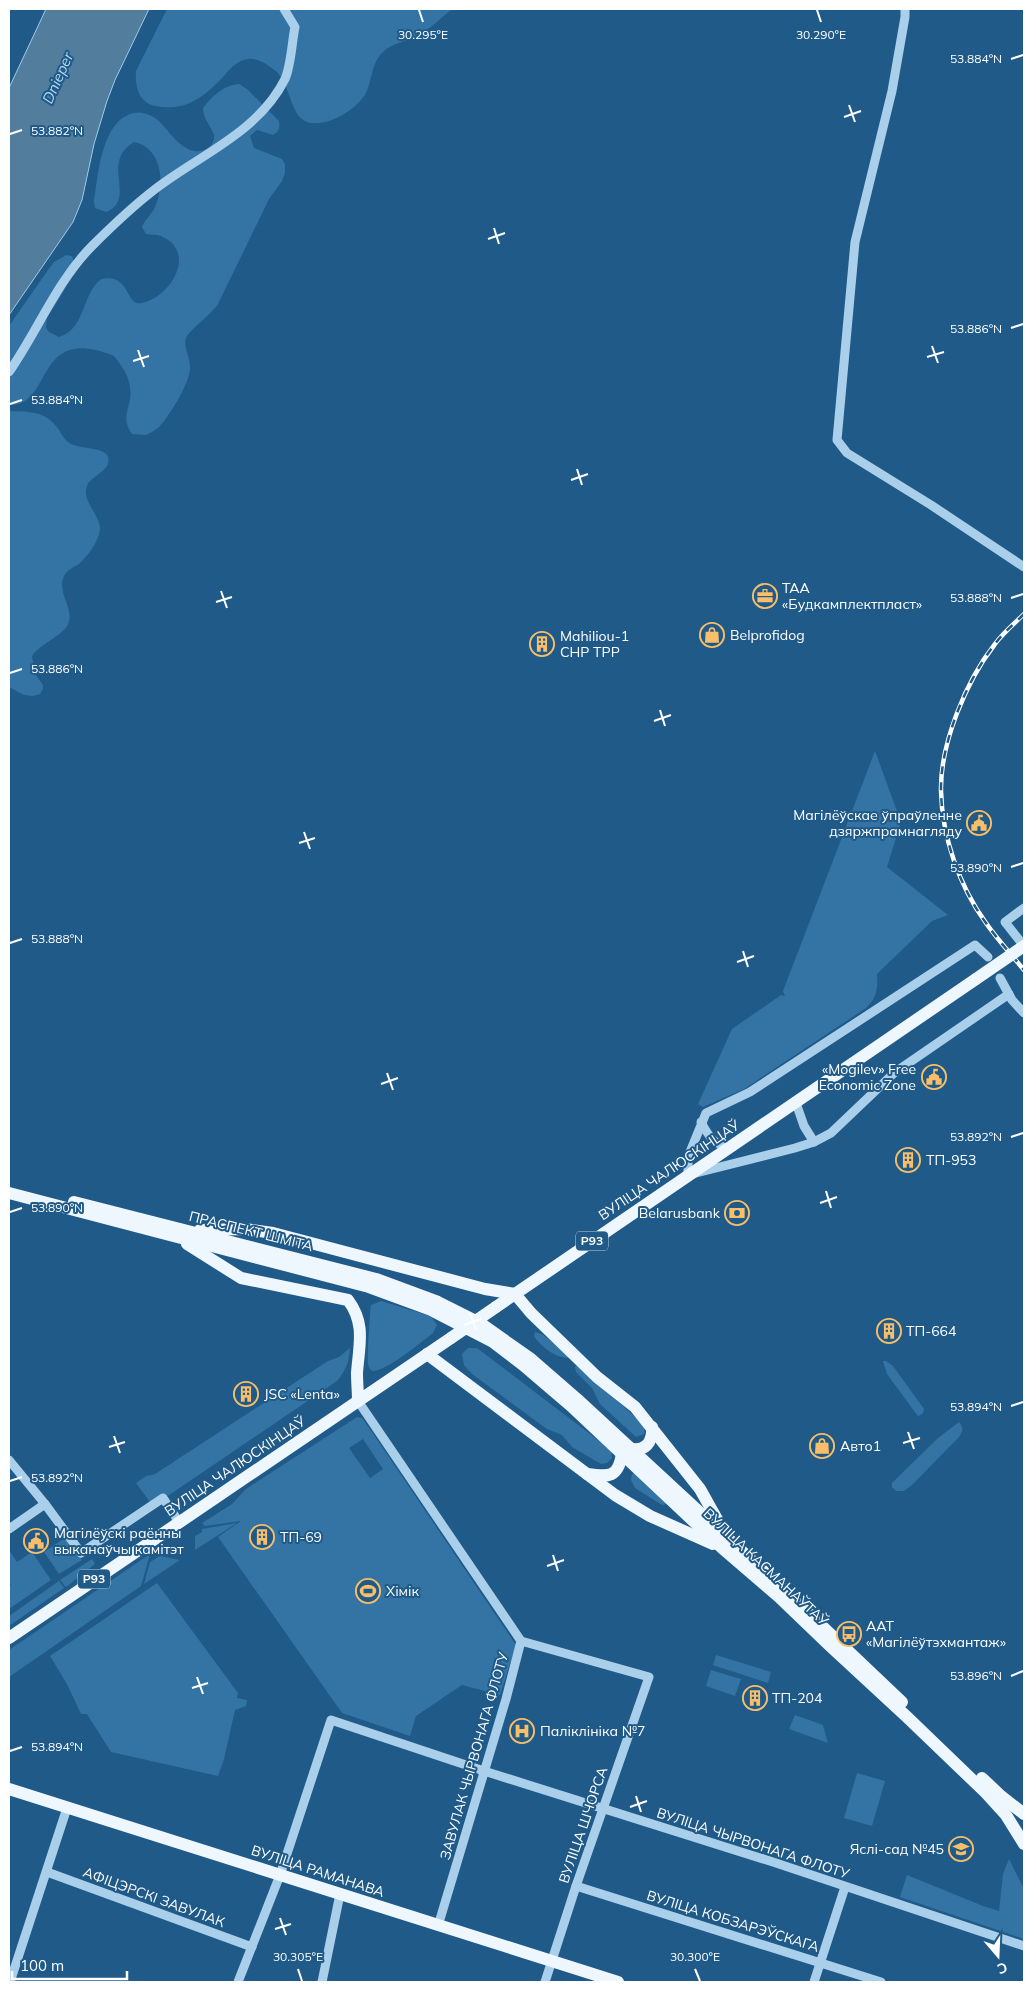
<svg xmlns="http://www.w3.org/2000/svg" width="1033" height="1991" viewBox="0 0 1033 1991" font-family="Mulish,sans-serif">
  <rect width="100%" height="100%" fill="#1f5a88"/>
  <g fill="#3374a5" fill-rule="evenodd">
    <path d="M167 9H452C442 17 431 28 420 35 408 41 391 43 382 53 372 63 372 78 367 91 361 104 345 115 332 120 288 135 296 95 278 73 275 70 270 67 266 64 261 61 254 58 248 59 238 60 231 68 224 76 204 97 186 112 155 106 138 102 135 86 136 71Z"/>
    <path d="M239 84 247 89 279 121C280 128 279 132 273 135L257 130 250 136 254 148 282 159 285 164V173L282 181 269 199 218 304C210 316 190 329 186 338 183 347 191 359 190 369 190 382 169 417 159 427 155 430 151 433 146 435L132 434C119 416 133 407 130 388 129 375 121 365 114 356 33 323 54 407 9 405V326L48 270 54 262 66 255 72 256C80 271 56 303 47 317L46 328 49 332 59 337C86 329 81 295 101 279 132 273 124 307 142 303 171 297 198 252 161 236 156 234 151 235 146 234L142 227C145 219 152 214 155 207 165 185 163 148 134 142 99 163 138 199 106 212L95 208 94 202C98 176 101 120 134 113 142 111 152 115 159 121 170 132 187 161 208 148 211 146 213 143 214 139 216 130 203 122 203 108 212 96 224 85 239 84Z"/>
    <path d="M9 411C29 412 46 410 59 430 62 435 65 441 71 444 81 449 105 447 108 457 112 471 91 475 87 486 81 501 100 514 100 529 99 541 88 556 79 564 74 567 67 570 64 576 56 592 75 608 68 624 64 635 41 643 32 656L35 674 43 685V689L40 694 33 696 24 695 9 687Z"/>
    <path d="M875 751 901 822 887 867 948 915 932 921 877 974C878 988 877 998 866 1008L744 1089 703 1107 698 1104 732 1029 781 995 785 996 783 991Z"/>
    <path d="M381 1301 427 1315 432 1318 437 1325 433 1333C421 1342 386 1372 372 1371 369 1368 369 1368 368 1364 367 1359 370 1309 371 1305Z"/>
    <path d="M535 1332 542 1334 567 1354 568 1358C554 1357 541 1347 534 1336Z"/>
    <path d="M350 1348C349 1362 346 1370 337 1381L153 1506 136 1483 146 1476 155 1474 328 1361 339 1357Z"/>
    <path d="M468 1348H477L611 1450 612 1458 607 1463 601 1464 572 1447 562 1435 547 1429 472 1374 464 1365 462 1354Z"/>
    <path d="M883 1361H886L893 1366 924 1409 923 1413 919 1416 917 1415 887 1374Z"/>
    <path d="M578 1365 645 1426 644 1434 636 1437 600 1404 592 1388 576 1372 575 1367Z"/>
    <path d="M357 1417 362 1418 372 1432 516 1645 500 1695 462 1685 416 1716 410 1736 342 1713 218 1537 241 1521 205 1526 202 1523 232 1504 246 1489ZM363 1439 383 1469 370 1478 349 1448Z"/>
    <path d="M959 1422C964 1428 963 1431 959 1437L912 1485 904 1491H896L892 1487V1483L938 1438Z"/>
    <path d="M636 1472 667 1504 662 1505 635 1488 631 1480 632 1474Z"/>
    <path d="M237 1523 195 1550V1536L202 1532V1529Z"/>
    <path d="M65 1538 82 1560 59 1574 44 1552Z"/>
    <path d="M9 1550 17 1562 32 1552 51 1580 9 1609V1587L11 1585 9 1582Z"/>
    <path d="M150 1554 141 1586 9 1677V1650Z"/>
    <path d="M160 1556 180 1560 144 1584 150 1562Z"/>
    <path d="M92 1559 95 1564 66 1587 60 1580Z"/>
    <path d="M59 1581 64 1588 9 1626V1616Z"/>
    <path d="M157 1583 238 1693 237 1698 247 1700 246 1706 235 1710 224 1759 218 1776 111 1752 87 1714H81L67 1684 50 1656Z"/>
    <path d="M716 1655 771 1672 768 1683 713 1665Z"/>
    <path d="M711 1670 741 1679 735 1696 706 1686Z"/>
    <path d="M795 1715 823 1725 828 1743 789 1729Z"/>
    <path d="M857 1773 885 1781 872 1826 844 1818Z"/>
    <path d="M1009 1859 1024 1889V1939L900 1897 907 1875 983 1906 999 1911 1003 1874Z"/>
  </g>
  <path fill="#537d9d" stroke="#9dcbec" d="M46 9H149L115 80 107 101 94 144 82 200 73 222 9 315V88Z"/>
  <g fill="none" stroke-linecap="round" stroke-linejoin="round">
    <g stroke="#aacfeb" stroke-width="9">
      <path d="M905 9V17L892 91 855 242 837 440 847 453 931 505 1024 567"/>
      <path d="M9 372C37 332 57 281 92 246 111 227 132 207 154 190 199 155 258 133 285 79 291 66 292 41 295 27L284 9"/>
      <path d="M1024 908 1005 922 1024 946"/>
      <path d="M988 957 975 945 750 1092 706 1113 688 1157V1175L795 1148 814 1142 831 1133 894 1073 1009 994"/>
      <path d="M1000 978 1012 1000 1024 1013"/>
      <path d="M796 1103 804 1126 814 1142"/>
      <path d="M701 1122C709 1137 714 1145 730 1147"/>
      <path d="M358 1401 521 1641 506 1699 438 1926"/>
      <path d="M9 1460 45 1504 81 1553 163 1498 179 1522"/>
      <path d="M9 1529 45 1504"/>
      <path d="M521 1641 649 1677 576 1886 545 1982"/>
      <path d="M47 1872 252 1947"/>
      <path d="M576 1886 881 1982"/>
      <path d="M10 1982 67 1808"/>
      <path d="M238 1982 280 1875 331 1720 484 1771 773 1862 1024 1946"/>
      <path d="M322 1982 340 1894"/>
      <path d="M814 1982 845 1887"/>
    </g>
    <g stroke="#eef6fe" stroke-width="12">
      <path d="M9 1193 369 1287 429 1309 493 1342 523 1365 571 1406 722 1548 779 1597 830 1646 907 1717 986 1793 1006 1815 1024 1844"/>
      <path d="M74 1202 376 1279 438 1302 480 1323 531 1359 577 1399 786 1592 902 1702"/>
      <path d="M200 1230 245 1229 273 1233 485 1289 515 1294 531 1313 597 1377 635 1407 700 1489 723 1530"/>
      <path d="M187 1244 241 1278 348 1300C366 1324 359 1345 357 1373 357 1382 358 1392 358 1401"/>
      <path d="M496 1307 976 979"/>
      <path d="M427 1354 615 1495 650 1516 713 1544"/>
      <path d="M629 1448C645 1453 653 1442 652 1427"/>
      <path d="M587 1474C609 1477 618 1478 622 1454"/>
      <path d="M9 1638 451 1338"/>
      <path d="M982 1778 1001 1796 1024 1814"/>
      <path d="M9 1789 618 1982"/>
    </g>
    <defs>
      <path id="rail" d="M1024 614C1014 624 1003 633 995 644 966 681 940 744 941 791 942 836 959 886 986 923 997 939 1011 954 1024 970"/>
    </defs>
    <use href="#rail" stroke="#fff" stroke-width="4.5"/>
    <use href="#rail" stroke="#1f5a88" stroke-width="2.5" stroke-dasharray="8" stroke-linecap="butt"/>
    <g stroke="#eef6fe" stroke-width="12">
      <path d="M976 979 1024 946"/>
      <path d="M451 1338 496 1307"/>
    </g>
  </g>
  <path fill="none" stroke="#fff" stroke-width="2" d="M419 10 423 22M817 10 821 22M1011 59 1023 55M849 105 855 122M844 117 861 111M10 134 22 130M494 228 499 244M488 239 505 233M1011 328 1023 324M932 346 938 363M138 350 144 367M927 357 944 352M133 361 149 356M10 404 22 400M577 469 582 485M571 480 588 474M221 591 227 608M1011 598 1023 594M216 602 232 597M10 673 22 669M660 710 665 726M654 721 671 715M304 832 310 849M299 843 315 838M1011 867 1023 863M10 943 22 939M743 951 748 967M737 962 754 956M387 1073 393 1090M381 1084 398 1078M1011 1137 1023 1133M826 1191 831 1208M820 1203 837 1197M10 1212 22 1208M470 1314 476 1330M464 1325 481 1319M1011 1406 1023 1402M908 1432 914 1449M114 1436 120 1453M903 1443 920 1438M109 1447 125 1442M10 1481 22 1477M553 1555 558 1571M547 1566 564 1560M1011 1676 1023 1671M197 1677 203 1694M192 1688 208 1683M10 1751 22 1747M636 1796 641 1812M630 1807 647 1801M280 1918 286 1935M275 1929 291 1924M298 1969 302 1981M695 1969 700 1981"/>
  <defs>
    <symbol id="office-ring" viewBox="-11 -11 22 22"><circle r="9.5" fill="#1f5a88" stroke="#f8be6a" stroke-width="1.5"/><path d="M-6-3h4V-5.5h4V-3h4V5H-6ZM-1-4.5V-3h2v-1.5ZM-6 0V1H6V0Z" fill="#f8be6a"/></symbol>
    <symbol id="shop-ring" viewBox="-11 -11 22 22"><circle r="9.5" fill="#1f5a88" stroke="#f8be6a" stroke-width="1.5"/><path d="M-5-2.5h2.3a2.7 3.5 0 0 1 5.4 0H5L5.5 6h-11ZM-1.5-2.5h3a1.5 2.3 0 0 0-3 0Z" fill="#f8be6a"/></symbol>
    <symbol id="building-ring" viewBox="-11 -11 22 22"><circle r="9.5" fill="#1f5a88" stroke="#f8be6a" stroke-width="1.5"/><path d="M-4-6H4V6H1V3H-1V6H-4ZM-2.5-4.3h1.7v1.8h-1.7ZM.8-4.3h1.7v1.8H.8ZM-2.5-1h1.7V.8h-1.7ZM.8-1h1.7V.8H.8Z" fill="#f8be6a"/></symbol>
    <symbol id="civic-ring" viewBox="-11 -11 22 22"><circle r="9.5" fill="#1f5a88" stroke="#f8be6a" stroke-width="1.5"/><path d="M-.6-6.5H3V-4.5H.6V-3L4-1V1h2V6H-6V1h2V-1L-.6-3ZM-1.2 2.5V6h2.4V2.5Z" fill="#f8be6a"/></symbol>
    <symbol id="bank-ring" viewBox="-11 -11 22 22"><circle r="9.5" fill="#1f5a88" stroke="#f8be6a" stroke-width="1.5"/><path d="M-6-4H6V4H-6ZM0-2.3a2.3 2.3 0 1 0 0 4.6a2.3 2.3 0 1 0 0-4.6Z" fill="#f8be6a"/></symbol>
    <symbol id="stadium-ring" viewBox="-11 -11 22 22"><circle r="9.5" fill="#1f5a88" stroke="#f8be6a" stroke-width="1.5"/><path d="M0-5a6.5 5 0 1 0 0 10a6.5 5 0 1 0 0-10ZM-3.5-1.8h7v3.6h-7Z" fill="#f8be6a"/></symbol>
    <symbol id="bus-ring" viewBox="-11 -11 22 22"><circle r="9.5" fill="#1f5a88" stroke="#f8be6a" stroke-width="1.5"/><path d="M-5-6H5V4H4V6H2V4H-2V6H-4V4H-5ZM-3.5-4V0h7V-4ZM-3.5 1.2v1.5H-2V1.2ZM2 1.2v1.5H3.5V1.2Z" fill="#f8be6a"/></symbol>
    <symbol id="hospital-ring" viewBox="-11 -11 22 22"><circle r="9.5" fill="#1f5a88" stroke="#f8be6a" stroke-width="1.5"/><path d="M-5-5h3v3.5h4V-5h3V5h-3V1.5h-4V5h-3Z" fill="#f8be6a"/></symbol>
    <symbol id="school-ring" viewBox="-11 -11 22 22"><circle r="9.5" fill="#1f5a88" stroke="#f8be6a" stroke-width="1.5"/><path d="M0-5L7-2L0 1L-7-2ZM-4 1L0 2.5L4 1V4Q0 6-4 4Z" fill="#f8be6a"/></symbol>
  </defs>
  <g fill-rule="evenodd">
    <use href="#office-ring" x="751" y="582" width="28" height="28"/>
    <use href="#shop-ring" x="698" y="621" width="28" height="28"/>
    <use href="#building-ring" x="528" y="630" width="28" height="28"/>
    <use href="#civic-ring" x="965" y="809" width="28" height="28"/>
    <use href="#civic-ring" x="920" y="1063" width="28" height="28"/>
    <use href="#building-ring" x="894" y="1146" width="28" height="28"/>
    <use href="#bank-ring" x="723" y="1199" width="28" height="28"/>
    <use href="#building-ring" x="875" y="1317" width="28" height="28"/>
    <use href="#building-ring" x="232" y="1380" width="28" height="28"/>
    <use href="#shop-ring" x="808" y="1432" width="28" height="28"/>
    <use href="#building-ring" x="248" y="1523" width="28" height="28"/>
    <use href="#civic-ring" x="22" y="1527" width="28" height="28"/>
    <use href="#stadium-ring" x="354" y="1577" width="28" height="28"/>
    <use href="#bus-ring" x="835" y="1620" width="28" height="28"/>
    <use href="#building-ring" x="741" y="1684" width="28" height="28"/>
    <use href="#hospital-ring" x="508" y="1717" width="28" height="28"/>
    <use href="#school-ring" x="947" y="1835" width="28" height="28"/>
  </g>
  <g text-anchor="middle" stroke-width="4" stroke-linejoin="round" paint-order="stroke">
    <g fill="#1f5a88" stroke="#bccedb" stroke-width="1">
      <rect x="576" y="1231.5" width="32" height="19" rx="4"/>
      <rect x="78" y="1569.5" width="32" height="19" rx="4"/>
    </g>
    <g font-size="12" font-weight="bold" fill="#fff">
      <text x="592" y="1245">Р93</text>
      <text x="94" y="1583">Р93</text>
    </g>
    <g font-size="14" fill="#fff" stroke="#1f5a88" text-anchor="start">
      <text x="782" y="593">ТАА<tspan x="782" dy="16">«Будкамплектпласт»</tspan></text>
      <text x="730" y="640">Belprofidog</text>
      <text x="560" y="641">Mahiliou-1<tspan x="560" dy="16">CHP TPP</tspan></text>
      <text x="962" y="820" text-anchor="end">Магілёўскае ўпраўленне<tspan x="962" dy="16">дзяржпрамнагляду</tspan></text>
      <text x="916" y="1074" text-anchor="end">«Mogilev» Free<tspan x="916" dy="16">Economic Zone</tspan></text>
      <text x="926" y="1165">ТП-953</text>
      <text x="720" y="1218" text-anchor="end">Belarusbank</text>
      <text x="906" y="1336">ТП-664</text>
      <text x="264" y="1399">JSC «Lenta»</text>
      <text x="840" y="1451">Авто1</text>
      <text x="54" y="1538">Магілёўскі раённы<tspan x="54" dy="16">выканаўчы камітэт</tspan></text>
      <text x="280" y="1542">ТП-69</text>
      <text x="386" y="1596">Хімік</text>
      <text x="866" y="1631">ААТ<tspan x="866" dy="16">«Магілёўтэхмантаж»</tspan></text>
      <text x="772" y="1703">ТП-204</text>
      <text x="540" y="1736">Паліклініка №7</text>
      <text x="944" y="1854" text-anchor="end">Яслі-сад №45</text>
    </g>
    <g font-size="14" fill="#fff" stroke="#1f5a88">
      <text transform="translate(669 1170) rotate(-34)" y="5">ВУЛІЦА ЧАЛЮСКІНЦАЎ</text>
      <text transform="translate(251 1231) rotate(14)" y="5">ПРАСПЕКТ ШМІТА</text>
      <text transform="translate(235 1466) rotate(-34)" y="5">ВУЛІЦА ЧАЛЮСКІНЦАЎ</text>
      <text transform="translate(766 1567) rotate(43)" y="5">ВУЛІЦА КАСМАНАЎТАЎ</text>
      <text transform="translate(474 1756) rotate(-74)" y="5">ЗАВУЛАК ЧЫРВОНАГА ФЛОТУ</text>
      <text transform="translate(583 1825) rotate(-71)" y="5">ВУЛІЦА ШЧОРСА</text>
      <text transform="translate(753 1843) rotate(18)" y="5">ВУЛІЦА ЧЫРВОНАГА ФЛОТУ</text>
      <text transform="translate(318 1871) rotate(18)" y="5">ВУЛІЦА РАМАНАВА</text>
      <text transform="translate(154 1897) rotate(20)" y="5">АФІЦЭРСКІ ЗАВУЛАК</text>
      <text transform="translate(733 1921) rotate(17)" y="5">ВУЛІЦА КОБЗАРЭЎСКАГА</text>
    </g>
    <g font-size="15" font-style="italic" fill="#b5d8f2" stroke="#1f5a88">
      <text transform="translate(58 78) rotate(-66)" y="5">Dnieper</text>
    </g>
  </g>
  <g font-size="12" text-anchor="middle" fill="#fff" stroke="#1f5a88" stroke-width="4" stroke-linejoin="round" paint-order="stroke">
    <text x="423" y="39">30.295°E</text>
    <text x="821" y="39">30.290°E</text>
    <text x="976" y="63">53.884°N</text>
    <text x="57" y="135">53.882°N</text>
    <text x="976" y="333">53.886°N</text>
    <text x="57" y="404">53.884°N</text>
    <text x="976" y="602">53.888°N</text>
    <text x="57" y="673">53.886°N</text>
    <text x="976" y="872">53.890°N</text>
    <text x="57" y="943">53.888°N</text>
    <text x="976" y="1141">53.892°N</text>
    <text x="57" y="1212">53.890°N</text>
    <text x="976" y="1411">53.894°N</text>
    <text x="57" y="1482">53.892°N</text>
    <text x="976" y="1680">53.896°N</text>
    <text x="57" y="1751">53.894°N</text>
    <text x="298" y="1961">30.305°E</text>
    <text x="695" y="1961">30.300°E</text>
  </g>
  <rect width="1033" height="1991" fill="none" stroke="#ffffff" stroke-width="20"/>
  <g transform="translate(998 1956) rotate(161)" stroke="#1f5a88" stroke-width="4" paint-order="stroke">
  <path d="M0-4L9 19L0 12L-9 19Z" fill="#ffffff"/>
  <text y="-8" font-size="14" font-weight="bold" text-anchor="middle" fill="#ffffff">С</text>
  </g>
  <path d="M12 1971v8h115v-8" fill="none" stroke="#ffffff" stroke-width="2.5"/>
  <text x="20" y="1971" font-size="15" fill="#ffffff" stroke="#1f5a88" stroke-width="4" paint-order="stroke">100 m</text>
</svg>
